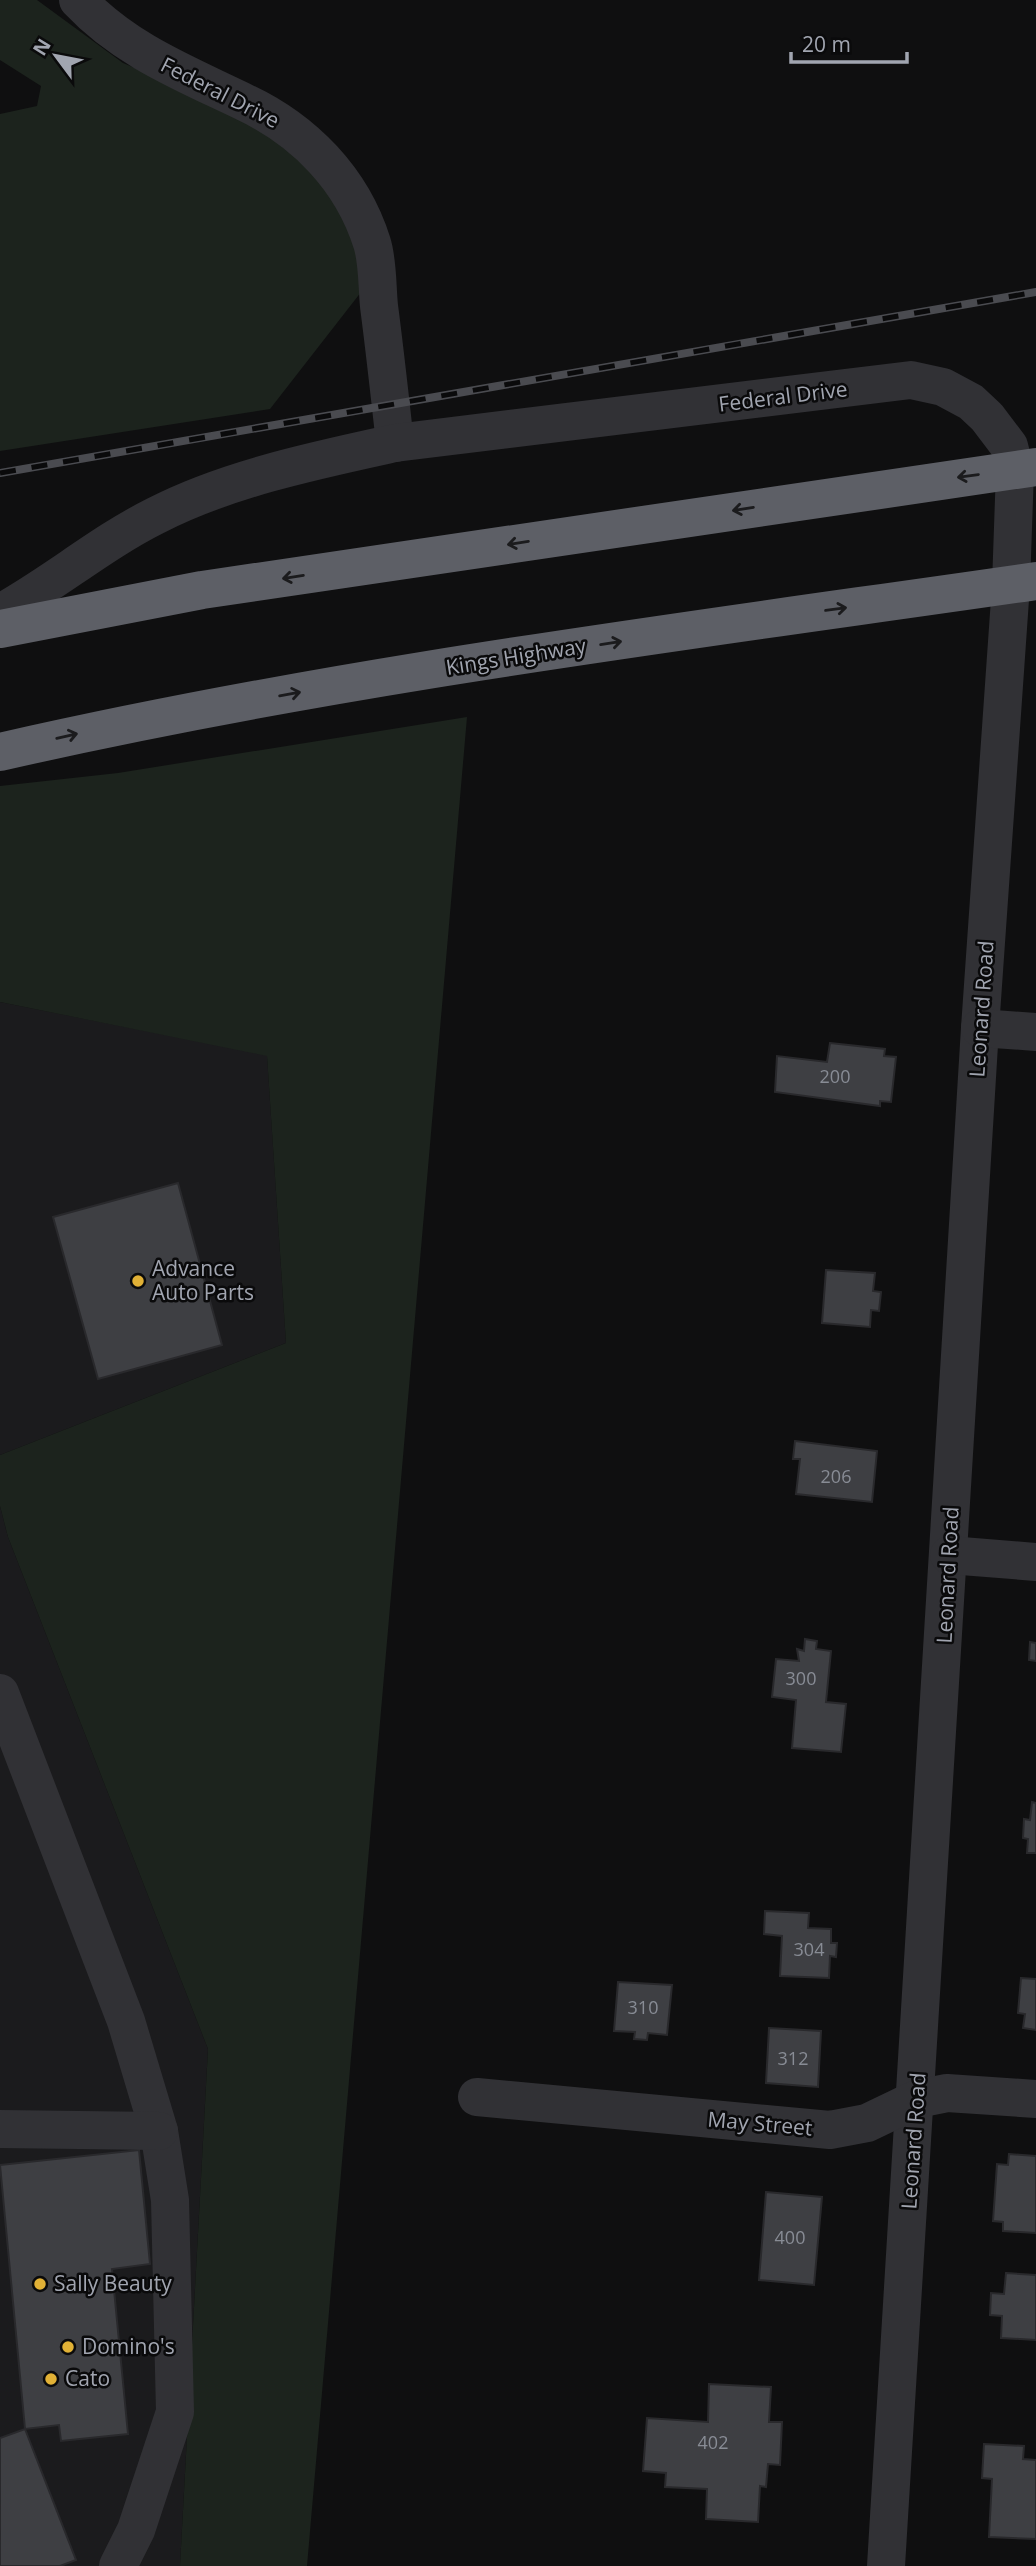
<svg xmlns="http://www.w3.org/2000/svg" width="1036" height="2566" viewBox="0 0 1036 2566" font-family="'Open Sans',sans-serif">
  <rect width="100%" height="100%" fill="#0f0f10"/>
  <g fill="#1b1b1d">
    <path d="M0 1002 267 1055 286 1343 0 1455Z"/>
    <path d="M0 1506 8 1537 208 2049 180 2566H0Z"/>
  </g>
  <g fill="#1c231d">
    <path d="M0 0H37L123 63 257 119 347 205 365 287 270 409 0 451V114L37 106 41 86 0 60Z"/>
    <path d="M467 717 307 2566H180L208 2049 8 1537 0 1506V1455L286 1343 267 1056 0 1002V786L118 773Z"/>
  </g>
  <g fill="#3e3f43" stroke="#29292c" stroke-width="2">
    <path d="M830 1043 885 1049 884 1056 896 1057 891 1102 880 1101V1106L775 1092 777 1056 827 1062Z"/>
    <path d="M178 1183 222 1345 98 1379 53 1217Z"/>
    <path d="M826 1270 875 1273 873 1291 881 1292 879 1311 871 1310 870 1327 822 1323Z"/>
    <path d="M795 1441 877 1451 872 1502 796 1494 800 1459H793Z"/>
    <path d="M805 1639 817 1641 816 1649 831 1651 826 1702 846 1704 841 1752 792 1748 796 1700 772 1697 776 1659 799 1661 797 1649 804 1651Z"/>
    <path d="M1030 1642 1036 1643V1661L1029 1660Z"/>
    <path d="M1032 1802 1036 1803V1853H1027L1028 1839 1023 1838 1024 1819 1030 1820Z"/>
    <path d="M765 1911 809 1913 808 1928 831 1929V1943H837L836 1957 830 1956 829 1978 780 1976 782 1936 764 1934Z"/>
    <path d="M1021 1978 1036 1979V2030L1023 2028 1025 2014 1018 2013Z"/>
    <path d="M618 1982 672 1985 667 2035 648 2033 647 2040 634 2039 635 2032 614 2031Z"/>
    <path d="M769 2028 821 2031 818 2087 766 2083Z"/>
    <path d="M139 2150 150 2264 112 2269 128 2434 61 2441 59 2425 25 2429 0 2165Z"/>
    <path d="M1009 2154 1036 2156V2233L1003 2231V2222L993 2221 997 2164 1008 2165Z"/>
    <path d="M766 2192 822 2197 814 2285 759 2280Z"/>
    <path d="M1006 2273 1036 2275V2340L1001 2338 1002 2316 990 2315 991 2293 1004 2294Z"/>
    <path d="M709 2384 771 2387 769 2422H782L780 2465 768 2464 766 2487 760 2486 758 2522 706 2519 707 2489 665 2487 666 2473 643 2471 647 2418 708 2422Z"/>
    <path d="M25 2429 76 2560 60 2566H0V2438Z"/>
    <path d="M984 2444 1024 2446 1023 2459 1036 2460V2539L989 2537 992 2479 982 2478Z"/>
  </g>
  <g fill="none" stroke-linecap="round" stroke-linejoin="round">
    <g stroke="#313135" stroke-width="38">
      <path d="M78 0C125 50 184 73 244 102 304 130 352 179 372 243 378 262 377 286 379 306 385 352 390 398 395 443"/>
      <path d="M0 613C53 584 101 543 155 516 226 479 317 460 395 443L911 380 943 387 971 402 987 417 1009 446 1015 470 1011 585 980 1028 886 2566"/>
      <path d="M980 1028 1036 1032"/>
      <path d="M949 1555 1036 1562"/>
      <path d="M0 1693 126 2021 159 2131 170 2200 175 2412 136 2530 118 2566"/>
      <path d="M477 2097 830 2130 867 2123 917 2099 947 2093 1036 2099"/>
      <path d="M0 2129 159 2131"/>
    </g>
    <g stroke="#5d5f66" stroke-width="38">
      <path d="M0 629 202 590 1036 467"/>
      <path d="M0 752C341 674 690 631 1036 581"/>
    </g>
    <defs>
      <path id="rail" d="M0 473 1036 292"/>
    </defs>
    <use href="#rail" stroke="#4a4b50" stroke-width="8"/>
    <use href="#rail" stroke="#0a0a0b" stroke-width="5" stroke-dasharray="16" stroke-linecap="butt"/>
  </g>
  <defs><path id="oneway-shaft" d="M-6 0H5M1.5-3L5.5 0L1.5 3" fill="none" stroke-width="1.6" stroke-linecap="round" stroke-linejoin="round" transform="scale(1.75)"/></defs>
  <g stroke="#1b1b1d">
    <use href="#oneway-shaft" transform="translate(968 476) rotate(172)"/>
    <use href="#oneway-shaft" transform="translate(743 509) rotate(171)"/>
    <use href="#oneway-shaft" transform="translate(518 543) rotate(171)"/>
    <use href="#oneway-shaft" transform="translate(293 577) rotate(171)"/>
    <use href="#oneway-shaft" transform="translate(836 609) rotate(-8)"/>
    <use href="#oneway-shaft" transform="translate(611 643) rotate(-9)"/>
    <use href="#oneway-shaft" transform="translate(290 694) rotate(-10)"/>
    <use href="#oneway-shaft" transform="translate(67 736) rotate(-13)"/>
  </g>
  <g fill="#e1b136" stroke="#0a0a0b" stroke-width="2.5">
    <circle cx="138" cy="1281" r="7"/>
    <circle cx="40" cy="2284" r="7"/>
    <circle cx="68" cy="2347" r="7"/>
    <circle cx="51" cy="2379" r="7"/>
  </g>
  <g text-anchor="middle" stroke-width="5" stroke-linejoin="round" paint-order="stroke">
    <g font-size="18" fill="#888c95">
      <text x="835" y="1083">200</text>
      <text x="836" y="1483">206</text>
      <text x="801" y="1685">300</text>
      <text x="809" y="1956">304</text>
      <text x="643" y="2014">310</text>
      <text x="793" y="2065">312</text>
      <text x="790" y="2244">400</text>
      <text x="713" y="2449">402</text>
    </g>
    <g font-size="21" fill="#a1a5b0" stroke="#0a0a0b">
      <text transform="translate(220 93) rotate(27)" y="7">Federal Drive</text>
      <text transform="translate(783 397) rotate(-7)" y="7">Federal Drive</text>
      <text transform="translate(516 657) rotate(-9)" y="7">Kings Highway</text>
      <text transform="translate(982 1009) rotate(-86)" y="7">Leonard Road</text>
      <text transform="translate(948 1575) rotate(-87)" y="7">Leonard Road</text>
      <text transform="translate(760 2124) rotate(5)" y="7">May Street</text>
      <text transform="translate(914 2141) rotate(-86)" y="7">Leonard Road</text>
    </g>
    <g font-size="21" fill="#a1a5b0" stroke="#0a0a0b" text-anchor="start">
      <text x="152" y="1276">Advance<tspan x="152" dy="24">Auto Parts</tspan></text>
      <text x="54" y="2291">Sally Beauty</text>
      <text x="82" y="2354">Domino's</text>
      <text x="65" y="2386">Cato</text>
    </g>
  </g>
  <g transform="translate(56 56) rotate(302)" stroke="#0a0a0b" stroke-width="5" paint-order="stroke">
  <path d="M0-5L12 26L0 18L-12 26Z" fill="#a1a5b0"/>
  <text y="-10" font-size="19" font-weight="bold" text-anchor="middle" fill="#a1a5b0">N</text>
  </g>
  <path d="M791 52v10h116v-10" fill="none" stroke="#a1a5b0" stroke-width="3.5"/>
  <text x="802" y="52" font-size="21" fill="#a1a5b0" stroke="#0a0a0b" stroke-width="5" paint-order="stroke">20 m</text>
</svg>
